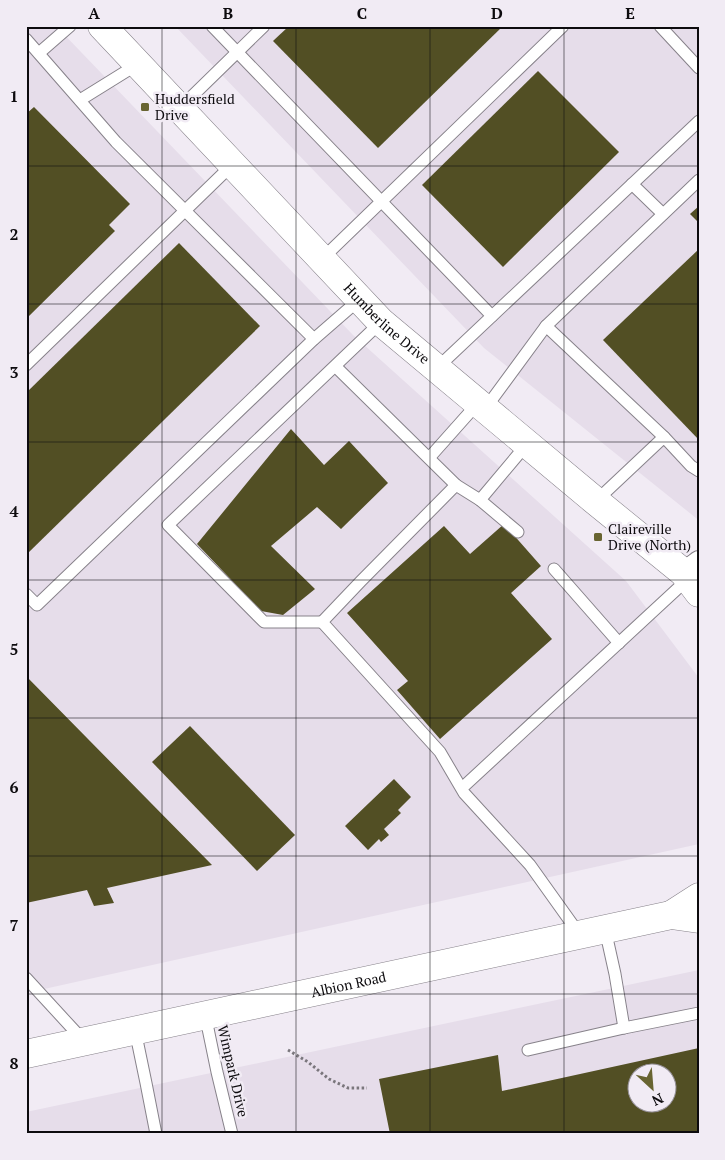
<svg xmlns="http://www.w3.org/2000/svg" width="725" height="1160" viewBox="0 0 725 1160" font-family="'PT Serif',serif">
  <rect width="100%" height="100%" fill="#f1ebf4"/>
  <g fill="#e6ddea" fill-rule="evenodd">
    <path d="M26 26H56L353 335 626 581 699 678V844L26 993Z"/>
    <path d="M175 26H699V521L696 518 484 348Z"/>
    <path d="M699 970V1134H26V1112ZM638 1072H668V1102H638Z"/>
  </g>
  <g fill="#524f24" fill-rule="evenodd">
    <path d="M289 26H501L502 27 378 148 273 41Z"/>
    <path d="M538 71 619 152 503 267 422 185Z"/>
    <path d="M34 107 130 204 109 225 115 231 26 319V114Z"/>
    <path d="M699 206V223L690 214Z"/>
    <path d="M179 243 260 326 26 555V393Z"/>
    <path d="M699 249V440L603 340Z"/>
    <path d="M291 429 324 465 349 441 388 483 341 529 317 507 271 546 315 589 283 615 261 611 197 544Z"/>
    <path d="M504 524 541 566 511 593 552 639 440 739 397 690 408 681 347 613 444 526 470 554Z"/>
    <path d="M26 676 212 865 107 888 114 903 94 906 87 890 26 903Z"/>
    <path d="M190 726 295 835 257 871 152 762Z"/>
    <path d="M394 779 411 797 398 810 401 813 384 829 389 835 381 842 379 839 368 850 345 826Z"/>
    <path d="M699 1048V1134H390L379 1079 498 1055 502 1091ZM638 1072H668V1102H638Z"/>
  </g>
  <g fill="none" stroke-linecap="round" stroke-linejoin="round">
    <defs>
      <g id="service">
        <path d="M212 26 492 316"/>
        <path d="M660 26 699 68"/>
        <path d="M26 39 116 142 314 339 37 605 26 594"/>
        <path d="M39 53 70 26"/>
        <path d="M80 100 138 64"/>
        <path d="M180 108 264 26"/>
        <path d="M632 184 663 214"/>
        <path d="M323 258 563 26"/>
        <path d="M314 339 360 299"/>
        <path d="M26 365 233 164"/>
        <path d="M336 367 456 485"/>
        <path d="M437 368 699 121"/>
        <path d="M485 409 546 326"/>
        <path d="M664 437 546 326 699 180"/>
        <path d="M429 458 478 403"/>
        <path d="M480 500 527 444"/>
        <path d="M596 501 664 437 691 466 699 471"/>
        <path d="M518 532 480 500 456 485 361 581 322 622 440 752 464 793 530 865 580 935"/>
        <path d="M554 569 619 643"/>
        <path d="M322 622H264L168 525 381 322"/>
        <path d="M462 788 688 579"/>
        <path d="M605 929 615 974 624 1028 699 1013"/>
        <path d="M26 978 83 1040"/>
        <path d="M205 1014 217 1072 232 1134"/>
        <path d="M135 1030 146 1083 156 1134"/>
        <path d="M528 1050 624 1028"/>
      </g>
      <path id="minor" d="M684 573 699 562"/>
      <g id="tertiary">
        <path id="s1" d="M102 26 381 322 593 499 684 573 699 593"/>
      </g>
      <g id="secondary">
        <path d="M671 915 699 897"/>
        <path id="s2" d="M26 1054 671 915 699 919"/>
      </g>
    </defs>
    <use href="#service" stroke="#87828a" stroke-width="13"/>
    <use href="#minor" stroke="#87828a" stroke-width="24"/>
    <use href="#tertiary" stroke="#87828a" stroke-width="29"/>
    <use href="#secondary" stroke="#87828a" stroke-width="29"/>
    <path stroke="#7a767c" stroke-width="3" stroke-dasharray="2.5 2.5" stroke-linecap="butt" d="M288 1050 308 1062 329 1079 348 1088H367"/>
    <use href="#service" stroke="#fff" stroke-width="11"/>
    <use href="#minor" stroke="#fff" stroke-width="22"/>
    <use href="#tertiary" stroke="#fff" stroke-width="28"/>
    <use href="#secondary" stroke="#fff" stroke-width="28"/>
  </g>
  <path fill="none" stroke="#0d0b0e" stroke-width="1" stroke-opacity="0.55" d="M162 26V1134M296 26V1134M430 26V1134M564 26V1134M26 166H699M26 304H699M26 442H699M26 580H699M26 718H699M26 856H699M26 994H699"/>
  <g fill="#686431" stroke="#f1ebf4" stroke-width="2">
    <rect x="140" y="102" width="10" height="10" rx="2.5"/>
    <rect x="593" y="532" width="10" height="10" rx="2.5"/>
  </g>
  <g text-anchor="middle" stroke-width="5" stroke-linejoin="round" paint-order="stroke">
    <g font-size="14" fill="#0d0b0e" stroke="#f1ebf4" text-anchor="start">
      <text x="155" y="104">Huddersfield<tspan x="155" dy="16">Drive</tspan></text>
      <text x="608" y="534">Claireville<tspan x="608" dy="16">Drive (North)</tspan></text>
    </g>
    <g font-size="14" fill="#0d0b0e" stroke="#f1ebf4">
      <text dy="5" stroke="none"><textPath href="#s1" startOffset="412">Humberline Drive</textPath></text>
      <text dy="5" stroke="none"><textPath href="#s2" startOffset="330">Albion Road</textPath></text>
      <text transform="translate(233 1071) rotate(77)" y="5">Wimpark Drive</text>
    </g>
  </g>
  <rect width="725" height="1160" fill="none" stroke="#f1ebf4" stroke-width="55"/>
  <g transform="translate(652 1088) rotate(154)"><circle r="24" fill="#f1ebf4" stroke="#969198"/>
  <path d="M0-4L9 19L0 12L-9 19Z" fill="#686431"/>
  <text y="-8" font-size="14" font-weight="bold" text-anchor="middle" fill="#0d0b0e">N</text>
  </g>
  <rect x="28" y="28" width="670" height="1104" fill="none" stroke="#0d0b0e" stroke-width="2"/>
  <g font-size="16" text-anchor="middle" font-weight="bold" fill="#0d0b0e">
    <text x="94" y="19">A</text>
    <text x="228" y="19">B</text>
    <text x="362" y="19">C</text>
    <text x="497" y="19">D</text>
    <text x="630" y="19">E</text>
    <text x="14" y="102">1</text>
    <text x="14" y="240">2</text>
    <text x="14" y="378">3</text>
    <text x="14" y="517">4</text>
    <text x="14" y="655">5</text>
    <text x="14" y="793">6</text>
    <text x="14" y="931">7</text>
    <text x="14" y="1069">8</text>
  </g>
</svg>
